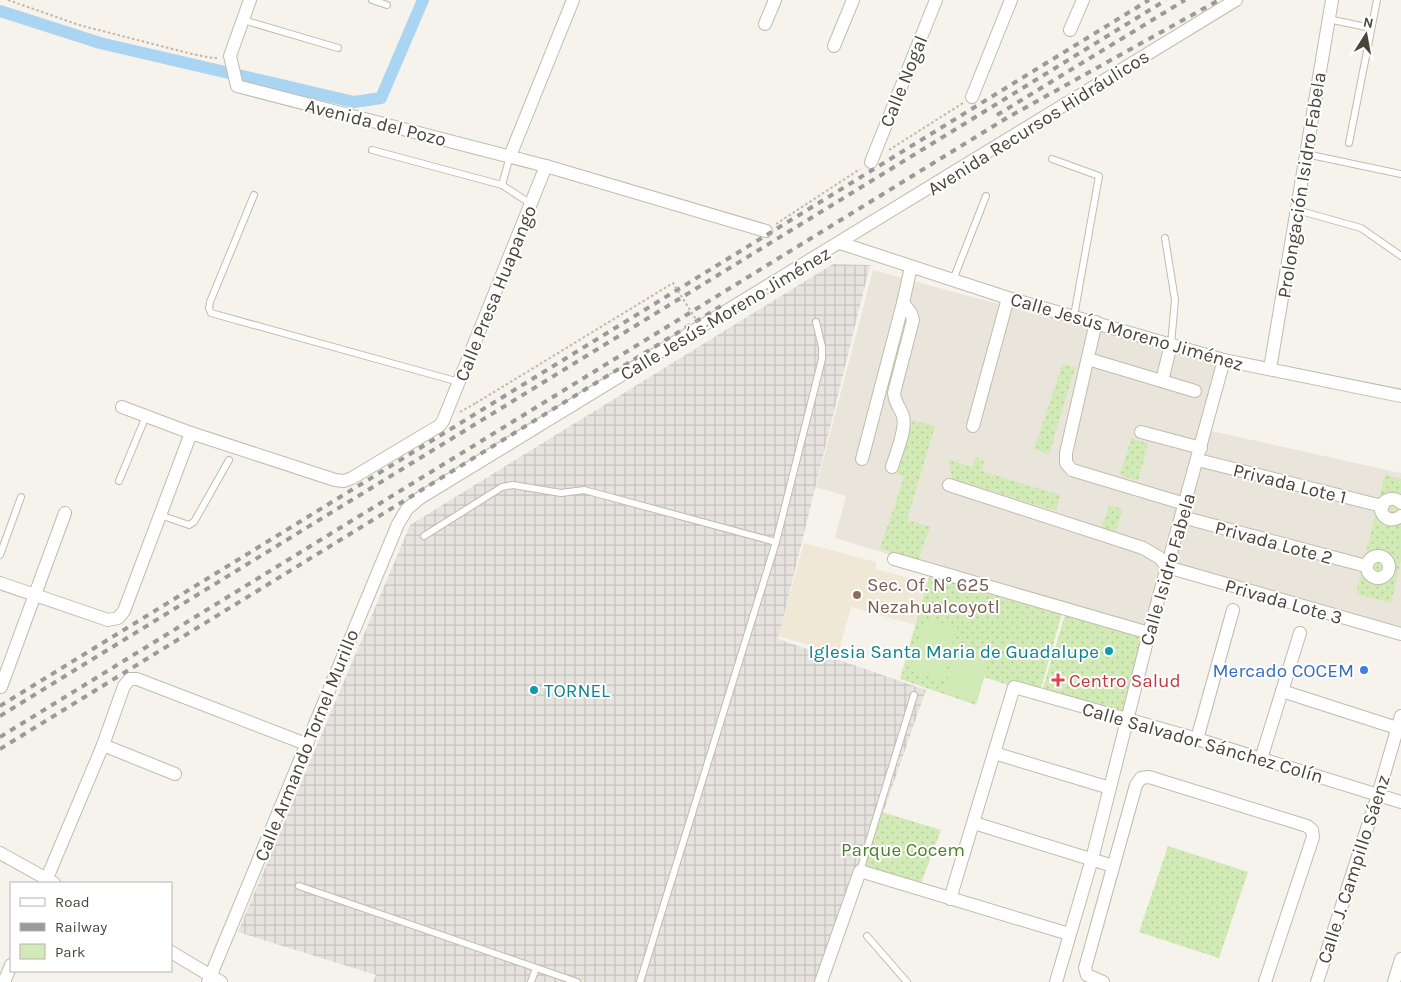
<svg xmlns="http://www.w3.org/2000/svg" width="1401" height="982" viewBox="0 0 1401 982" font-family="Karla,sans-serif">
  <defs>
    <pattern id="industrial-grid" width="8" height="8" patternUnits="userSpaceOnUse" patternTransform="scale(1.25)"><rect width="8" height="8" fill="#e6e2dd"/><path d="M0 4h8M4 0v8" fill="none" stroke="#c7c3be"/></pattern>
    <pattern id="green-dots" width="8" height="8" patternUnits="userSpaceOnUse" patternTransform="scale(1.25)"><rect width="8" height="8" fill="#d2eab5"/><path d="M2 2h.1M6 6h.1" fill="none" stroke="#b6ca9c" stroke-width="1.8" stroke-linecap="round"/></pattern>
  </defs>
  <rect width="100%" height="100%" fill="#f6f3ec"/>
  <g fill="#eae5da">
    <path d="M873 270 1227 366 1151 634 835 538 846 496 816 487Z"/>
    <path d="M1211 431 1401 473V633L1173 567Z"/>
  </g>
  <path fill="url(#industrial-grid)" d="M833 264 870 265 778 639 926 690 824 982H373L376 975 238 932 410 525Z"/>
  <path fill="#efe8d6" d="M804 543 876 562V569L927 583 915 625 851 607 838 654 778 636Z"/>
  <g fill="url(#green-dots)">
    <path d="M1063 363 1075 368 1049 454 1034 449Z"/>
    <path d="M913 420 935 426 907 520 930 527 918 560 880 549 904 477 897 474Z"/>
    <path d="M1131 438 1148 444 1138 481 1120 475Z"/>
    <path d="M975 457 984 460 982 471 1060 495 1056 511 952 479 948 459 972 467Z"/>
    <path d="M1385 475 1401 479V560L1391 603 1356 594Z"/>
    <path d="M1109 505 1123 509 1115 534 1101 529Z"/>
    <path d="M930 573 1062 613 1039 695 984 677 976 705 900 679Z"/>
    <path d="M1065 615 1150 640 1128 723 1041 694Z"/>
    <path d="M882 812 941 830 920 886 864 868Z"/>
    <path d="M1168 846 1248 872 1219 958 1139 932Z"/>
  </g>
  <g fill="#d2eab5">
    <path d="M925 618 957 627 942 680 910 670Z"/>
    <path d="M957 644 991 653 977 701 944 691Z"/>
  </g>
  <g fill="none" stroke-linecap="round" stroke-linejoin="round">
    <path stroke="#a9d4f2" stroke-width="12" d="M0 11 100 43 354 102 381 98 423 0"/>
    <defs>
      <g id="lane">
        <path d="M372 0 387 5"/>
        <path d="M1328 19 1371 28"/>
        <path d="M243 20 338 48"/>
        <path d="M1349 143 1377 0"/>
        <path d="M372 150 502 185 510 156"/>
        <path d="M1306 154 1401 174"/>
        <path d="M1052 159 1099 176 1074 316"/>
        <path d="M502 185 531 204"/>
        <path d="M254 195 210 302 209 308 211 313 459 382"/>
        <path d="M1297 210 1361 228 1401 256"/>
        <path d="M1165 238 1175 300 1171 344"/>
        <path d="M953 280 986 196"/>
        <path d="M119 481 146 416"/>
        <path d="M160 515 189 525 194 522 229 460"/>
        <path d="M424 536 502 487 513 485 561 493 584 490 776 542"/>
        <path d="M0 555 21 497"/>
        <path d="M860 871 914 695"/>
        <path d="M299 886 577 982"/>
        <path d="M867 936 907 982"/>
        <path d="M531 982 536 968"/>
        <path d="M640 982 776 542 822 359V347L816 322"/>
      </g>
      <g id="street">
        <path d="M250 0 230 56 237 86 546 166 766 231"/>
        <path d="M765 24 775 0"/>
        <path d="M1070 30 1083 0"/>
        <path d="M834 46 853 0"/>
        <path d="M972 97 1011 0"/>
        <path d="M510 156 573 0"/>
        <path d="M871 162 936 0"/>
        <path d="M840 243 1008 298 1224 360 1401 396"/>
        <path d="M1096 322 1066 453V463L1072 470 1185 504"/>
        <path d="M1088 359 1195 391"/>
        <path d="M1270 369 1332 0"/>
        <path d="M1162 381 1171 344"/>
        <path d="M122 407 191 433 335 480 344 481 352 478 439 426 443 421 546 166"/>
        <path d="M973 426 1008 298"/>
        <path d="M1141 432 1201 448"/>
        <path d="M862 459 903 303 911 267"/>
        <path d="M1198 460 1382 506"/>
        <path d="M892 467C896 453 907 428 903 416 900 407 895 404 894 393L913 320 911 313 903 303"/>
        <path d="M949 485 1143 548 1160 558 1167 567 1401 634"/>
        <path d="M1401 503C1395 497 1390 498 1384 502L1381 511C1385 520 1393 522 1401 516"/>
        <path d="M1182 517 1366 566"/>
        <circle cx="1378" cy="567" r="11"/>
        <path d="M894 559 1149 633"/>
        <path d="M0 583 108 620 118 618 124 611 191 433"/>
        <path d="M1 687 65 513"/>
        <path d="M1282 691 1397 728"/>
        <path d="M1197 739 1233 610"/>
        <path d="M103 745 175 774"/>
        <path d="M994 753 1110 788"/>
        <path d="M1261 759 1300 633"/>
        <path d="M974 823 1113 866"/>
        <path d="M0 853 54 883"/>
        <path d="M45 883 103 745 124 686 130 679H137L306 744"/>
        <path d="M950 899 1014 687 1197 739 1401 802"/>
        <path d="M171 952 221 982"/>
        <path d="M4 982 11 965"/>
        <path d="M208 982 398 524 407 509 420 498 1236 0"/>
        <path d="M821 982 860 871 1069 934"/>
        <path d="M1056 982 1092 859 1149 633 1224 360"/>
        <path d="M1103 982 1087 975 1085 968 1136 785 1141 778 1149 777 1307 826 1312 830 1313 837 1265 982"/>
        <path d="M1317 982 1378 795 1401 716"/>
        <path d="M1394 982 1401 959"/>
      </g>
    </defs>
    <use href="#lane" stroke="#c2bbae" stroke-width="8"/>
    <use href="#street" stroke="#c2bbae" stroke-width="14"/>
    <g stroke="#c4b79f" stroke-width="2" stroke-dasharray="2.5 2.5" stroke-linecap="butt">
      <path d="M8 0 79 25 192 54 213 58H217"/>
      <path d="M889 150 963 103"/>
      <path d="M776 224 860 169"/>
      <path d="M460 412 476 403"/>
    </g>
    <use href="#lane" stroke="#fff" stroke-width="6"/>
    <use href="#street" stroke="#fff" stroke-width="12"/>
    <g stroke="#9a9a9a" stroke-width="4" stroke-dasharray="6 6" stroke-linecap="butt">
      <path d="M997 115 1185 0"/>
      <path d="M0 706 1149 0"/>
      <path d="M0 716 1166 0"/>
      <path d="M0 737 1005 119 1219 0"/>
      <path d="M0 749 726 303"/>
    </g>
    <path stroke="#c4b79f" stroke-width="2" stroke-dasharray="2.5 2.5" stroke-linecap="butt" d="M476 403 673 283 702 329 802 268"/>
  </g>
  <circle fill="#8d6e63" stroke="#fff" stroke-width="2" cx="857" cy="595" r="5"/>
  <g fill="#0f9aa8" stroke="#fff" stroke-width="2">
    <circle cx="1109" cy="651" r="5"/>
    <circle cx="534" cy="690" r="5"/>
  </g>
  <circle fill="#3f7fe0" stroke="#fff" stroke-width="2" cx="1364" cy="670" r="5"/>
  <path fill="#e0444e" stroke="#fff" stroke-width="2" d="M1055.5 672.5h5v5h5v5h-5v5h-5v-5h-5v-5h5z"/>
  <g text-anchor="middle" stroke-width="4" stroke-linejoin="round" paint-order="stroke">
    <g font-size="19" fill="#4b4439" stroke="#fff">
      <text transform="translate(903 81) rotate(-68)" y="7">Calle Nogal</text>
      <text transform="translate(376 122) rotate(14)" y="7">Avenida del Pozo</text>
      <text transform="translate(1038 122) rotate(-32)" y="7">Avenida Recursos Hidráulicos</text>
      <text transform="translate(1301 185) rotate(-81)" y="7">Prolongación Isidro Fabela</text>
      <text transform="translate(495 293) rotate(-68)" y="7">Calle Presa Huapango</text>
      <text transform="translate(725 313) rotate(-31)" y="7">Calle Jesús Moreno Jiménez</text>
      <text transform="translate(1127 331) rotate(16)" y="7">Calle Jesús Moreno Jiménez</text>
      <text transform="translate(1290 483) rotate(14)" y="7">Privada Lote 1</text>
      <text transform="translate(1274 542) rotate(15)" y="7">Privada Lote 2</text>
      <text transform="translate(1167 569) rotate(-74)" y="7">Calle Isidro Fabela</text>
      <text transform="translate(1284 601) rotate(16)" y="7">Privada Lote 3</text>
      <text transform="translate(1203 742) rotate(16)" y="7">Calle Salvador Sánchez Colín</text>
      <text transform="translate(306 745) rotate(-68)" y="7">Calle Armando Tornel Murillo</text>
      <text transform="translate(1353 869) rotate(-72)" y="7">Calle J. Campillo Sáenz</text>
    </g>
    <g font-size="19" fill="#785e54" stroke="#fff" text-anchor="start">
      <text x="867" y="591">Sec. Of. N° 625<tspan x="867" dy="22">Nezahualcoyotl</tspan></text>
    </g>
    <g font-size="19" fill="#0d838f" stroke="#fff" text-anchor="end">
      <text x="1099" y="658">Iglesia Santa Maria de Guadalupe</text>
      <text x="544" y="697" text-anchor="start">TORNEL</text>
    </g>
    <g font-size="19" fill="#366cbe" stroke="#fff" text-anchor="end">
      <text x="1354" y="677">Mercado COCEM</text>
    </g>
    <g font-size="19" fill="#be3a42" stroke="#fff" text-anchor="start">
      <text x="1069" y="687">Centro Salud</text>
    </g>
    <g font-size="19" fill="#4a7f2a" stroke="#fff">
      <text x="903" y="856">Parque Cocem</text>
    </g>
  </g>
  <rect x="10" y="882" width="162" height="90" fill="#ffffff" stroke="#b7b4b0"/>
  <rect x="20" y="898" width="25" height="8" fill="#ffffff" stroke="#b7b4b0"/>
  <text x="55" y="907" font-size="15" fill="#4b4439">Road</text>
  <rect x="20" y="923" width="25" height="8" fill="#9a9a9a" stroke="#b7b4b0"/>
  <text x="55" y="932" font-size="15" fill="#4b4439">Railway</text>
  <rect x="20" y="944" width="25" height="15" fill="#d2eab5" stroke="#b7b4b0"/>
  <text x="55" y="957" font-size="15" fill="#4b4439">Park</text>
  <g transform="translate(1366 35) rotate(11)" stroke="#ffffff" stroke-width="4" paint-order="stroke">
  <path d="M0-4L9 19L0 12L-9 19Z" fill="#4b4439"/>
  <text y="-8" font-size="14" font-weight="bold" text-anchor="middle" fill="#4b4439">N</text>
  </g>
</svg>
